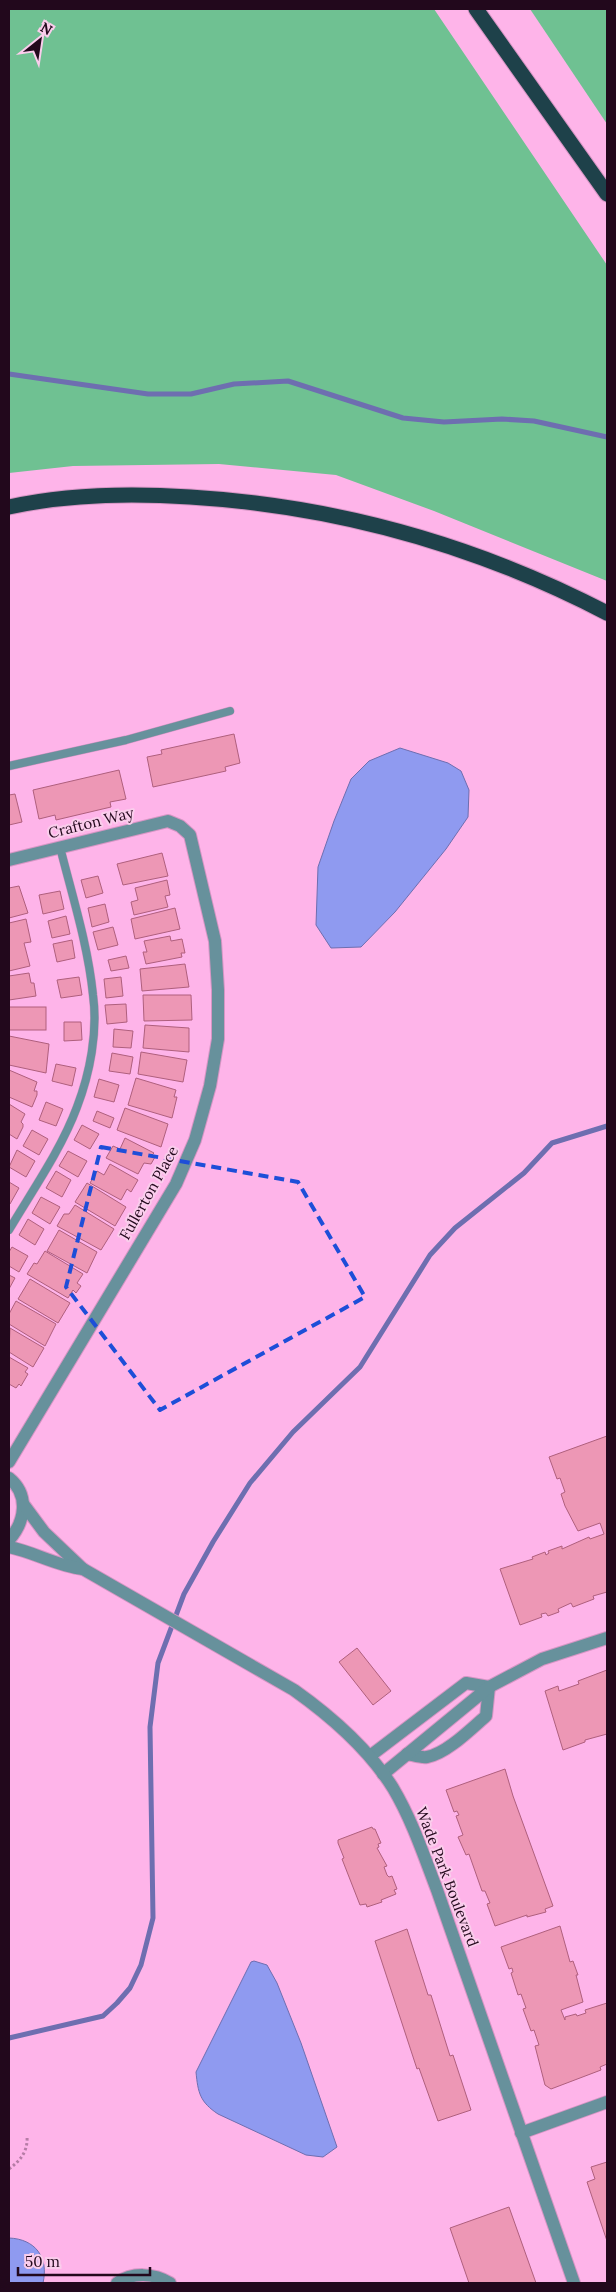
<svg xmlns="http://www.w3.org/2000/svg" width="616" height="2292" viewBox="0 0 616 2292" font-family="Lora,serif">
  <rect width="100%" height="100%" fill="#feb4e9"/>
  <g fill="#6fc192">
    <path d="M9 9H434L607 265V581L434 511 336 475 219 464 73 466 9 473Z"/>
    <path d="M530 9H607V124Z"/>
  </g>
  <g fill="#8f9af0" stroke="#6e6eb0">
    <path d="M400 748 448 763 461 771 469 790 468 817 446 849 395 912 361 947 331 948 316 925 318 867 334 821 351 779 369 761Z"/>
    <path d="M254 1961 267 1965 277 1983 301 2043 337 2147 323 2157 306 2155 218 2114C200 2102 198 2093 196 2072L251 1962Z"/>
    <path d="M9 2238C35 2239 49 2257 43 2283H9Z"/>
  </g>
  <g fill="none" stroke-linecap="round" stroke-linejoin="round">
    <g stroke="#6e6eb0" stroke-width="5">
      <path d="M9 374 148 394H191L234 384 288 381 403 418 444 422 502 419 534 421 607 437"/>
      <path d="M9 2038 103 2016 117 2003 130 1988 141 1965 153 1918 150 1727 158 1663 184 1594 213 1542 250 1483 293 1432 360 1367 430 1255 455 1228 524 1173 552 1143 607 1126"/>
    </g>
  </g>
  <g fill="#ed97b5" stroke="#af5f7d">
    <path d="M234 734 240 763 225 767 226 771 153 787 147 757 162 754 161 750Z"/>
    <path d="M119 770 126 799 110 802 111 807 56 820 55 815 39 819 33 790Z"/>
    <path d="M15 794 22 822 9 825V795Z"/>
    <path d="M162 853 168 876 123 885 117 864Z"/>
    <path d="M98 876 103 893 86 898 81 880Z"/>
    <path d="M167 880 170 895 165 896 168 907 134 915 131 902 138 900 135 888Z"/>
    <path d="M19 886 28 913 9 918V888Z"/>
    <path d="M60 891 64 909 43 914 39 895Z"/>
    <path d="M105 904 109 922 92 927 88 908Z"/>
    <path d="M175 908 180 929 135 939 131 919Z"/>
    <path d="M66 916 70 934 52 938 48 921Z"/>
    <path d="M26 919 31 942 24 943 30 966 9 971V923Z"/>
    <path d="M113 927 118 945 98 950 93 932Z"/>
    <path d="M170 936 171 941 182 939 185 953H181L182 957 146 964 143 952H147L144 941Z"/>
    <path d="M72 940 75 958 57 962 53 944Z"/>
    <path d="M126 956 129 968 111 971 108 960Z"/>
    <path d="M185 964 189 987 142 991 140 969Z"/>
    <path d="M29 973 31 983H34L36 996 9 1000V976Z"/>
    <path d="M79 977 82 995 61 998 57 980Z"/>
    <path d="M121 977 123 996 106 998 104 979Z"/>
    <path d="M143 995H191L192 1020 144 1021Z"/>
    <path d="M126 1004 127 1022 107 1024 105 1005Z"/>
    <rect x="9" y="1007" width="37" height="23"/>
    <path d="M64 1022H81L82 1040 64 1041Z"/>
    <path d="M145 1025 189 1028V1052L143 1048Z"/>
    <path d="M114 1029 133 1031 131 1048 113 1047Z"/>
    <path d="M9 1036 49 1044 46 1073 9 1065Z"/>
    <path d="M141 1052 187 1060 183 1082 138 1074Z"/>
    <path d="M112 1053 133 1057 130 1074 109 1071Z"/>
    <path d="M56 1064 76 1068 72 1086 52 1081Z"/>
    <path d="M9 1070 37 1082 34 1091H37V1095L32 1107 9 1097Z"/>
    <path d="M136 1078 176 1090 174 1097H177L172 1118 128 1105Z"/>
    <path d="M99 1079 119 1085 114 1102 94 1097Z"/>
    <path d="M46 1102 63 1109 56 1126 39 1120Z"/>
    <path d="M9 1104 25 1114 21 1122 23 1124V1127L17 1139 9 1134Z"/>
    <path d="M125 1108 168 1124 161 1147 117 1130Z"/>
    <path d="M97 1111 114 1118 110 1128 93 1121Z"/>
    <path d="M82 1125 99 1134 90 1149 74 1140Z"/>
    <path d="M32 1130 48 1139 39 1155 23 1146Z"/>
    <path d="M125 1138 154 1153 152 1155 155 1157 151 1164 144 1163 138 1174 106 1158 113 1146 120 1149Z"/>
    <path d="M17 1150 35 1161 26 1177 9 1167Z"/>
    <path d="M68 1151 87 1161 78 1177 59 1166Z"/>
    <path d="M110 1164 138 1180 131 1192 127 1189 121 1200 90 1183 97 1171 104 1175Z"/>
    <path d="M56 1171 71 1180 62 1197 46 1188Z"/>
    <path d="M9 1182 19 1188 10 1204H9Z"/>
    <path d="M87 1183 126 1207 115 1226 75 1202Z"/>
    <path d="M41 1197 60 1207 50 1224 32 1213Z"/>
    <path d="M75 1205 114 1229 101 1250 57 1226 64 1214H69Z"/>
    <path d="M28 1219 44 1229 35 1245 19 1235Z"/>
    <path d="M59 1230 97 1252 87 1273 47 1251Z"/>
    <path d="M12 1247 28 1256 19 1272 9 1266V1252Z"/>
    <path d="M45 1251 83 1274 77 1283 81 1286 76 1293 73 1290 68 1298 27 1274 34 1263 37 1264Z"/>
    <path d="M9 1275 15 1278 9 1289Z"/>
    <path d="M30 1279 70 1303 58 1323 18 1299Z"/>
    <path d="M16 1301 56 1324 45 1346 9 1324V1314Z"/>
    <path d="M10 1328 44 1348 33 1367 9 1352Z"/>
    <path d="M9 1357 28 1368 25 1372 28 1374 21 1386 19 1384 16 1388 9 1384Z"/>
    <path d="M607 1436V1592L593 1596 594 1599 573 1607 571 1603 558 1609 559 1612 548 1616 546 1613 541 1614 542 1617 520 1625 500 1569 533 1559 532 1557 545 1552 546 1555 549 1553 548 1551 562 1546V1549L589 1537 590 1539 604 1534 600 1523 578 1531 565 1506 561 1494 565 1492 560 1478 557 1479 549 1457Z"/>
    <path d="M357 1648 391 1691 373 1705 339 1662Z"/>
    <path d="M607 1670V1734L585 1740V1742L563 1750 545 1691 558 1686 559 1691 579 1684 578 1681Z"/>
    <path d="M505 1769 513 1796 553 1906 545 1909 546 1912 527 1917V1915L495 1926 487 1904 490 1903 485 1891H482L469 1854 466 1855 458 1837 463 1835 456 1816 459 1815 457 1811 454 1812 446 1790Z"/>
    <path d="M372 1827 373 1829H375L381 1843 378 1844 379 1847 377 1848 387 1866 384 1867 387 1875 389 1877 392 1876 397 1889 394 1890 396 1894 381 1900 382 1902 367 1907 366 1904 360 1905 342 1859 344 1858 338 1843V1840Z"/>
    <path d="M560 1926 570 1962 573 1961 578 1975H576L583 2002 561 2010 565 2020V2017L576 2014 577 2016 586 2013 585 2010 607 2003V2064L600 2067 601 2070 551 2089 545 2085 535 2046 539 2045 534 2030 531 2031 523 2009 526 2008 521 1994 518 1995 511 1973 513 1972 512 1968 509 1969 501 1947Z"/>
    <path d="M407 1929 428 1995H431L450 2056 453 2055 471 2110 438 2121 419 2068 417 2069 375 1941Z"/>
    <path d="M607 2162V2241L587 2182 595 2179 591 2167Z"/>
    <path d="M509 2207 536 2283H469L450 2228Z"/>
  </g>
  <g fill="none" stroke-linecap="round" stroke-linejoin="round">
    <defs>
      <g id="service">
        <path d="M9 766 126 740 230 711"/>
        <path d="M9 1230C32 1191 61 1150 77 1107 90 1073 98 1032 93 995 88 945 72 895 60 847"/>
      </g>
      <g id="minor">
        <path d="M9 860 168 821 180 826 190 835 215 941 218 990V1039L210 1086 195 1140 176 1184 9 1462"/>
        <path d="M407 1754C413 1755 421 1758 427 1757 446 1754 471 1729 486 1716L489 1687"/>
        <path d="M370 1756 466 1683 489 1687"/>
        <path d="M383 1774 489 1687 542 1659 607 1638"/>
        <path d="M521 2133 607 2102"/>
        <path d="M117 2283C132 2272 154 2273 170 2283"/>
      </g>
      <g id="tertiary">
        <path d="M9 1478C30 1495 25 1522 9 1540"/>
        <path d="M24 1505 44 1532 83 1569"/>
        <path d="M9 1547C34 1552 57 1566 83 1569L294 1690C332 1717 368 1748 393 1788 412 1820 424 1856 437 1890L574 2283"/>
      </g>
      <g id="motorway">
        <path d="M476 9 607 194"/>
        <path d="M9 507C68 494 130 493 190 497 338 506 476 545 607 613"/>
      </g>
    </defs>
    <use href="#service" stroke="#d695c4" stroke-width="9"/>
    <use href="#minor" stroke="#d695c4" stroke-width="14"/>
    <use href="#tertiary" stroke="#d695c4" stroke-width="14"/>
    <use href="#motorway" stroke="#d695c4" stroke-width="17"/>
    <path stroke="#b67ca6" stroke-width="3" stroke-dasharray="2.5 2.5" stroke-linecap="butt" d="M9 2169C21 2160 28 2151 27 2136"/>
    <use href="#service" stroke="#67919c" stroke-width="8"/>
    <use href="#minor" stroke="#67919c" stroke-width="12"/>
    <use href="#tertiary" stroke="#67919c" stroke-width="12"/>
    <use href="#motorway" stroke="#1e414a" stroke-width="15"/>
  </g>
  <path fill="none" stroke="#1d4ed8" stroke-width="4" stroke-dasharray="10 6" stroke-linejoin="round" d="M101 1147 298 1182 365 1297 160 1410 66 1287Z"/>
  <g text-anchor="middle" stroke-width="4" stroke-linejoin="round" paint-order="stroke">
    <g font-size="15" fill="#22081c" stroke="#facdec">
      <text transform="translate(91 823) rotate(-14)" y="5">Crafton Way</text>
      <text transform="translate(149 1193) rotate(-61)" y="5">Fullerton Place</text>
      <text transform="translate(447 1877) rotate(69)" y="5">Wade Park Boulevard</text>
    </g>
  </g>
  <rect width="616" height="2292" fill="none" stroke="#22081c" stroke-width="20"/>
  <g transform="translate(40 40) rotate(30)" stroke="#facdec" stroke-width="4" paint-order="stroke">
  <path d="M0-4L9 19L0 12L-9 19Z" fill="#22081c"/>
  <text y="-8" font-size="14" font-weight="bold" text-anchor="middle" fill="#22081c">N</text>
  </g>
  <path d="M18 2267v8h132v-8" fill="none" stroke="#22081c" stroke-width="2.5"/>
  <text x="25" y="2267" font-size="15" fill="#22081c" stroke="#facdec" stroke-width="4" paint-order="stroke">50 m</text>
</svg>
